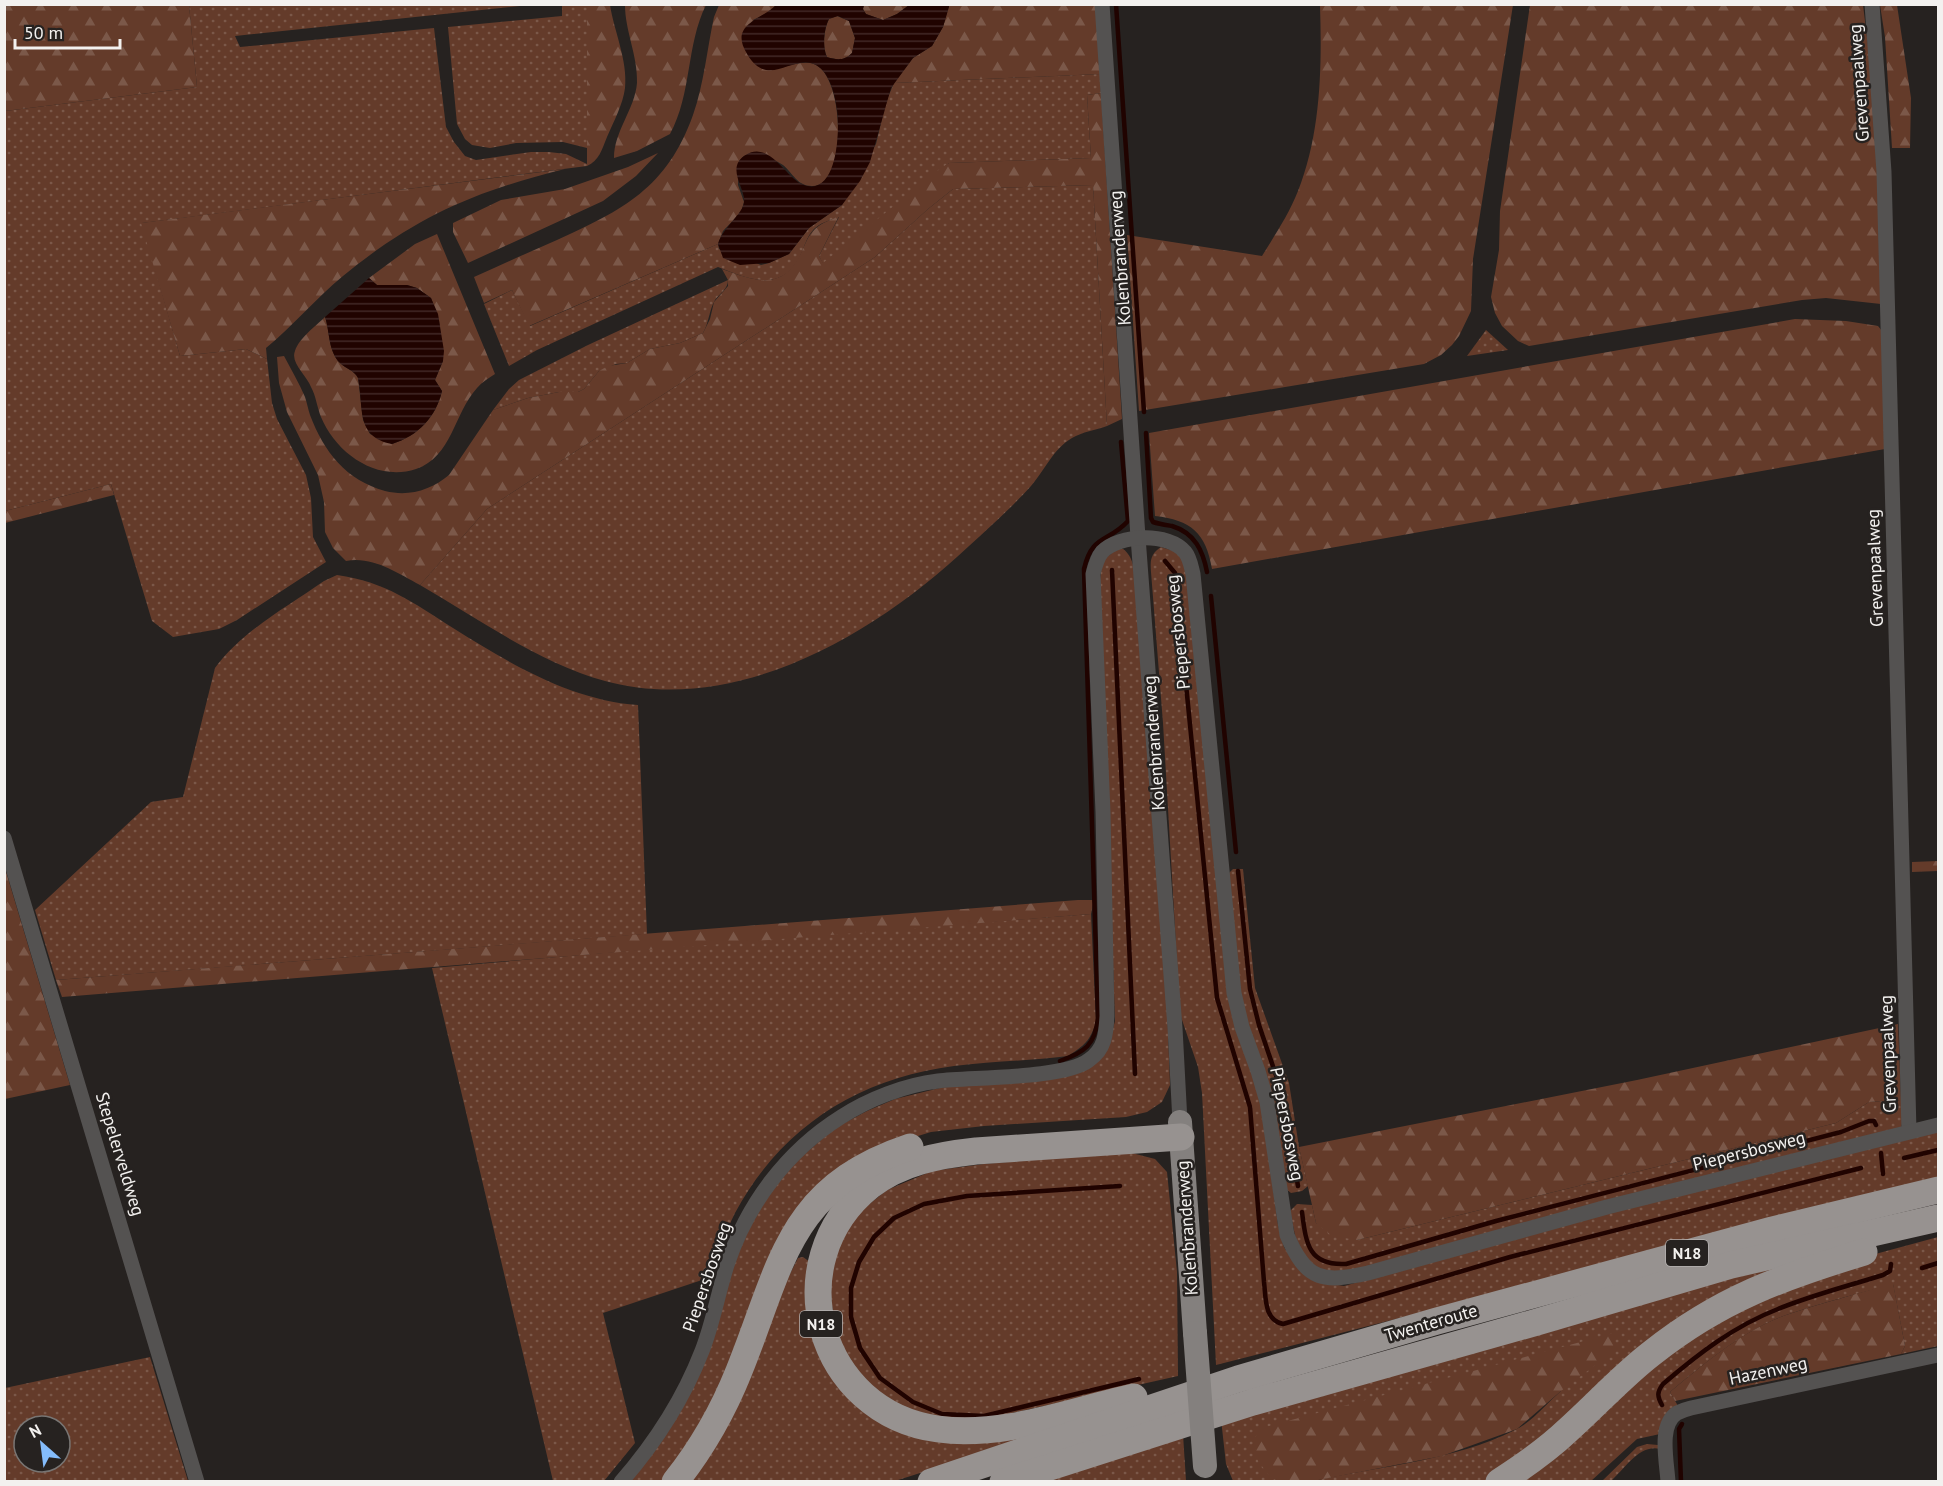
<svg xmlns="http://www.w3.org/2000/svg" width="1943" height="1486" viewBox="0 0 1943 1486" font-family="'PT Sans',sans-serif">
  <defs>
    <pattern id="grass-dots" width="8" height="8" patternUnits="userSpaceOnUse" patternTransform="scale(1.5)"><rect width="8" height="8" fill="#643b2a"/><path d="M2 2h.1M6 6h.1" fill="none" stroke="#7b5849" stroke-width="1.8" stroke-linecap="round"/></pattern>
    <pattern id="forest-firs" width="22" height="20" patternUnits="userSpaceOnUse" patternTransform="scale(1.5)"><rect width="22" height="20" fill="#643b2a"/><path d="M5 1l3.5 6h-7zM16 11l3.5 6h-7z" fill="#7b5849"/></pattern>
    <pattern id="water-rules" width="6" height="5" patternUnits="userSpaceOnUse" patternTransform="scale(1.5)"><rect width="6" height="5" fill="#200300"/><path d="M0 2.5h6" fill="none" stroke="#412826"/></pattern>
  </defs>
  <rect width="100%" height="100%" fill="#262220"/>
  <g fill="url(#grass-dots)" fill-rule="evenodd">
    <path d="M189 5H529L235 36 240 47 434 28 446 127 454 142 465 156 476 160 531 152H549L566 154 587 164V166L142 223 180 356 246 349 267 359 272 403 277 419 306 475 311 498 313 537 326 562 237 620 219 629 173 637 152 621 111 484 5 511V111L197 87Z"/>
    <path d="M562 5H587V148L563 142 516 143 490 148 472 145 465 139 457 124 448 27 562 16Z"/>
    <path d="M1100 74 1101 93 1087 95 1091 158 949 163 823 264 819 256 839 217C830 220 820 223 814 229 806 237 804 249 799 258 779 294 747 278 718 267L537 350 509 366 484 304 512 290 530 326 718 244 719 249 761 265 769 263 789 254 809 228 842 205 876 144 886 102 894 83Z"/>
    <path d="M1093 185 1107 426C1096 430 1082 432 1072 438 1053 449 1045 470 1031 486 1012 507 990 527 969 546 877 633 737 717 605 681 537 662 481 620 420 585L487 509 875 257 928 209 953 189Z"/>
    <path d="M728 280C728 289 720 293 715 300 709 310 709 323 703 333L680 343 650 349 627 363 616 364 599 371 584 389 578 392H559L528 398 493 410 509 389 519 380 588 345Z"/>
    <path d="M1486 330 1508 350 1467 356Z"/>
    <path d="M1161 547 1180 553 1185 565 1219 875 1261 1100 1278 1225 1284 1247 1296 1266 1325 1283 1344 1286 1604 1214 1938 1131V1180L1216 1365 1202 1093 1198 1067 1180 1014 1163 723 1151 572C1150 559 1151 554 1161 547Z"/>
    <path d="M1117 549H1123C1136 558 1135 579 1137 594L1166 978 1170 1085 1162 1102 1147 1112 1126 1117 984 1126 931 1132 882 1147 849 1166 666 1481 628 1482 662 1437 741 1240 780 1175 835 1128 867 1111 895 1099 948 1086 1067 1075 1110 1040 1115 1021 1100 580 1102 561Z"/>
    <path d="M337 575C386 582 412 602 453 628 509 663 570 700 638 705L647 934 56 980 35 910 151 802 183 797 215 668C242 631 287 607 324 581Z"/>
    <path d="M1233 869H1243L1255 988 1289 1083 1299 1147 1308 1186 1302 1191 1291 1193 1285 1188 1241 1005 1229 873Z"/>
    <path d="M1091 914 1096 1022C1090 1041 1085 1045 1068 1056 1030 1061 992 1061 954 1066 859 1078 781 1127 735 1213 725 1233 718 1255 711 1277L603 1313 635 1443 604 1481H553L432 968 776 938Z"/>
    <path d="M1901 1100 1904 1113 1901 1128 1362 1270 1324 1273 1301 1254 1296 1240 1290 1211 1297 1204 1312 1205 1316 1223 1357 1240 1836 1123 1869 1102Z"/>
    <path d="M1128 1152 1155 1159 1167 1172 1177 1272 1178 1376 981 1420 928 1418 887 1401 855 1373 837 1341 828 1277 838 1241 858 1213 887 1190 932 1171 984 1164Z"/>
    <path d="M1938 1237V1346L1901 1354 1905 1346 1893 1284C1857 1294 1821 1303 1786 1315 1743 1331 1705 1363 1670 1392L1678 1406 1660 1434 1637 1439 1591 1481 1506 1482 1685 1335 1857 1259Z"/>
    <path d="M1887 1239 1745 1288 1488 1481H1313C1380 1466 1453 1461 1515 1430 1532 1422 1547 1403 1561 1391L1271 1477 1279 1481H1233L1226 1464 1221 1419 1730 1278Z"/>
    <path d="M803 1257 810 1262 865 1404 1042 1434 895 1481 684 1482 798 1258Z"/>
    <path d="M150 1357 188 1481H5V1388ZM24 1426H60V1462H24Z"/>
    <path d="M1183 1434 1186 1481 1033 1482Z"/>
    <path d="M1647 1444 1658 1445 1660 1449C1639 1444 1625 1469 1611 1481L1601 1482 1637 1447Z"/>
  </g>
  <g fill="url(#forest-firs)">
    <path d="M4 5H189L197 87 5 111Z"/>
    <path d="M587 5H610C614 31 628 61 625 88 623 104 614 121 607 137 602 149 599 161 587 166Z"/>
    <path d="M625 5H706C686 45 692 94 670 134L637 151 614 158C614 131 635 109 637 83 638 56 625 31 625 5Z"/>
    <path d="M719 5H776L769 12 753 20 775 69C786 67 805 59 816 65 845 80 847 187 812 186 797 186 793 173 783 165 775 159 762 156 753 152L744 156 739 161 738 185 744 202 741 212 723 231 718 244 529 326 512 290 484 303 474 277C501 265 529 252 557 240 623 210 667 188 693 115 704 84 707 49 714 17Z"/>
    <path d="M864 5H909L897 14 883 20 866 14 863 9Z"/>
    <path d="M949 5H1096L1100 74 894 83 913 58 932 46 943 27Z"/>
    <path d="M1320 5H1513L1473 259 1471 311 1459 336 1452 345 1441 355 1424 364 1139 411 1127 235 1262 256C1275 235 1289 214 1298 191 1321 133 1322 67 1320 5Z"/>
    <path d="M1530 5H1863L1876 111 1881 304 1826 298 1802 300 1529 346 1518 341 1502 326 1495 313 1491 297 1499 250 1500 211Z"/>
    <path d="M1880 5H1897L1911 98 1910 148H1892L1885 37Z"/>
    <path d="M837 16 849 21 855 38 852 53C844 61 837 60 827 57 822 47 824 29 829 19Z"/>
    <path d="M1101 93 1122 419 1107 426 1093 185 953 189 928 209 875 257 487 509 420 585C397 573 373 556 346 561L333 548 325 532 324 502 318 475 287 412 279 383 277 357 284 356C291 369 299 383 305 397 307 403 308 409 310 415 324 452 346 480 385 491 409 497 431 490 449 475L493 410 528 398 559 392H578L584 389 599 371 608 366 627 363 650 349 680 343 703 333 710 319 714 302 728 286V280L722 269C755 281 782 292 801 253 805 245 808 235 815 229 821 223 831 220 839 216L819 256 823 263 941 168 949 163 1091 158 1087 95Z"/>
    <path d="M658 153 636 176 603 201 468 263 453 232V223L501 200 565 189 628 167Z"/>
    <path d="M565 169C475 191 415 217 343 276 316 298 293 326 266 348L267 359 246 349 180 356 141 223Z"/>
    <path d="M437 234 495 374C489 378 482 382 477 388 454 413 452 457 416 469 376 482 336 453 321 417 317 407 316 396 311 387 307 376 290 363 295 351 299 338 316 326 325 317 330 332 328 351 340 363 346 369 354 370 358 378L363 420 370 434 392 444C418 436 436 417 442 391L435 380 443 361 439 320 431 298 417 288 407 285H377L369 278 415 244Z"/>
    <path d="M1795 319 1846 321 1878 326 1882 331 1885 449 1212 569C1206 533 1191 520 1155 516L1149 433Z"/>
    <path d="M111 484 114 495 5 523V511Z"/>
    <path d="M1938 861V871L1912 872V862Z"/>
    <path d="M4 865 70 1085 5 1099H4Z"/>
    <path d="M1078 900H1094L1091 914 62 997 56 980Z"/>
    <path d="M1898 1024 1901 1100 1869 1102 1836 1123 1357 1240 1332 1236 1316 1223 1299 1147 1637 1080Z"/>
    <path d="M1893 1283 1905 1346 1901 1354 1675 1401 1670 1392C1705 1363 1742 1331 1786 1315 1821 1303 1858 1294 1893 1283Z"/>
    <path d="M1614 1333V1351L1561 1391 1517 1429 1442 1456 1313 1481H1279L1271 1478 1258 1461 1253 1440 1262 1428Z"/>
  </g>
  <g fill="url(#water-rules)" fill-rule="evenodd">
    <path d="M776 5H864L863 9 866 14 883 20 897 14 909 5H949V7L943 27 932 46 913 58 891 88 870 162 860 181 842 205 809 228 789 254 769 263 740 265 723 258 718 244C723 227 743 214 744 202 746 189 726 169 744 156 769 138 785 178 804 185 838 197 840 129 837 110 835 95 830 73 816 65 793 53 768 90 747 54 729 24 760 21 776 5ZM838 16 849 21 855 38 852 53C844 61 837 60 827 57 822 47 824 28 829 19Z"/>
    <path d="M369 278 377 285H407L417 288 431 298 438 314 444 351 443 361 435 380 442 391C436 417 418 436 392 444 355 437 364 407 358 378 354 370 346 369 340 363 328 351 330 332 325 317Z"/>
  </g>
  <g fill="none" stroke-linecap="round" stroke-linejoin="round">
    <g stroke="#200300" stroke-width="4.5">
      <path d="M1116 4 1144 412"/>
      <path d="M1146 433 1151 518 1153 522C1159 524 1166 525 1172 526 1195 533 1203 551 1207 572"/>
      <path d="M1165 561 1175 573 1217 998 1250 1107 1264 1282C1266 1298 1264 1320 1283 1324L1510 1257 1861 1168"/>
      <path d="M1112 570 1135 1074"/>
      <path d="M1211 596 1236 852"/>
      <path d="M1238 871 1250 989 1259 1025 1281 1090 1298 1186"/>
      <path d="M1060 1061C1085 1052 1095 1045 1098 1018L1084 569C1092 534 1108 543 1128 521L1121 442"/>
      <path d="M1881 1153 1883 1174"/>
      <path d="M1904 1158 1938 1150"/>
      <path d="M1120 1186 967 1196 924 1204 894 1218 874 1237 859 1262 851 1288V1317L860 1348 880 1378 913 1402 942 1414 984 1416 1139 1379"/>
      <path d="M1302 1212C1306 1243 1308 1266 1346 1264L1496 1221 1841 1132 1869 1121H1874L1876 1125"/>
      <path d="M1922 1268 1938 1263"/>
      <path d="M1662 1405C1657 1396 1657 1392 1663 1384 1698 1354 1734 1326 1778 1309 1812 1295 1848 1286 1883 1275L1890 1271 1891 1264"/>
      <path d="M1681 1482 1679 1429 1682 1424"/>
    </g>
    <g stroke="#545251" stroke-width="15">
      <path d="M1102 4 1138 537 1175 1028 1180 1122"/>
      <path d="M1872 4 1884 172 1909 1131"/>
      <path d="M4 838 197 1482"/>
      <path d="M621 1482C655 1443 683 1400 702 1351 713 1323 718 1293 727 1265 747 1204 787 1151 841 1117 869 1099 905 1085 938 1081 972 1077 1065 1079 1089 1060 1105 1049 1106 1034 1107 1016L1103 812 1093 574C1095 566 1097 558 1102 552 1119 534 1169 532 1185 552 1190 558 1191 566 1193 574L1234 993 1242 1027 1258 1071 1267 1102 1287 1235C1306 1281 1323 1283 1368 1273L1607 1207 1938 1125"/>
      <path d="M1668 1482C1667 1462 1658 1425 1677 1413 1681 1411 1687 1409 1691 1408L1938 1355"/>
    </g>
    <path stroke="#84807e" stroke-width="24" d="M1180 1122 1195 1333"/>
    <g stroke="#979290" stroke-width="27">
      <path d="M1134 1397C1070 1411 1003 1438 938 1429 818 1413 775 1262 870 1186 901 1162 939 1155 976 1151L1181 1137"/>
      <path d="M675 1482C702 1448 723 1411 739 1371 782 1265 787 1188 910 1147"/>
      <path d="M931 1482 1238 1379 1437 1321 1772 1230 1938 1190"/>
      <path d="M1003 1482 1253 1402 1537 1322 1731 1265 1938 1218"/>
      <path d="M1499 1482C1524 1466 1547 1450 1568 1430 1596 1405 1622 1376 1652 1353 1720 1299 1782 1277 1864 1252"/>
    </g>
    <path stroke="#84807e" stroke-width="24" d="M1195 1333 1205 1466"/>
  </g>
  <g text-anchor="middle" stroke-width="5" stroke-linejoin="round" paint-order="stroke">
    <g fill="#262220" stroke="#b6b3b1" stroke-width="1.5">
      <rect x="1666" y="1240" width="42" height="26" rx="4.5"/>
      <rect x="800" y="1311" width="42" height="26" rx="4.5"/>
    </g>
    <g font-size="16" font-weight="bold" fill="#f3f1ef">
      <text x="1687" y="1259">N18</text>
      <text x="821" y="1330">N18</text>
    </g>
    <g font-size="18" fill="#f3f1ef" stroke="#262220">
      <text transform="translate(1859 83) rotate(-94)" y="6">Grevenpaalweg</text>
      <text transform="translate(1120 258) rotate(-94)" y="6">Kolenbranderweg</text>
      <text transform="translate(1875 568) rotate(-92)" y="6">Grevenpaalweg</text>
      <text transform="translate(1178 632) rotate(-96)" y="6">Piepersbosweg</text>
      <text transform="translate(1154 743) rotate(-94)" y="6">Kolenbranderweg</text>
      <text transform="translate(1888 1054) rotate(-92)" y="6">Grevenpaalweg</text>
      <text transform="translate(1287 1124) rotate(79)" y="6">Piepersbosweg</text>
      <text transform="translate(1749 1151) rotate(-14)" y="6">Piepersbosweg</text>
      <text transform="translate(120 1154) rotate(73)" y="6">Stepelerveldweg</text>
      <text transform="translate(1187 1228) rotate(-94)" y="6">Kolenbranderweg</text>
      <text transform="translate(707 1277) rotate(-71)" y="6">Piepersbosweg</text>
      <text transform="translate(1431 1323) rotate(-16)" y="6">Twenteroute</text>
      <text transform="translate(1768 1371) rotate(-12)" y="6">Hazenweg</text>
    </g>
  </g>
  <rect width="1943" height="1486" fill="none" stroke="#f3f1ef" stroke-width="12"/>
  <g transform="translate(42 1444) rotate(332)"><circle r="28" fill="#262220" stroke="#787573" stroke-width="1.5"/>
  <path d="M0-4.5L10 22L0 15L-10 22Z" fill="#84bcfb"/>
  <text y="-9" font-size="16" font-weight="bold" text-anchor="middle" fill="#f3f1ef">N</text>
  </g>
  <path d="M15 39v9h105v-9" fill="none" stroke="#f3f1ef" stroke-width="3"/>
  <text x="24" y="39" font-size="18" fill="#f3f1ef" stroke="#262220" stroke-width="4.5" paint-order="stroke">50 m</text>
</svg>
